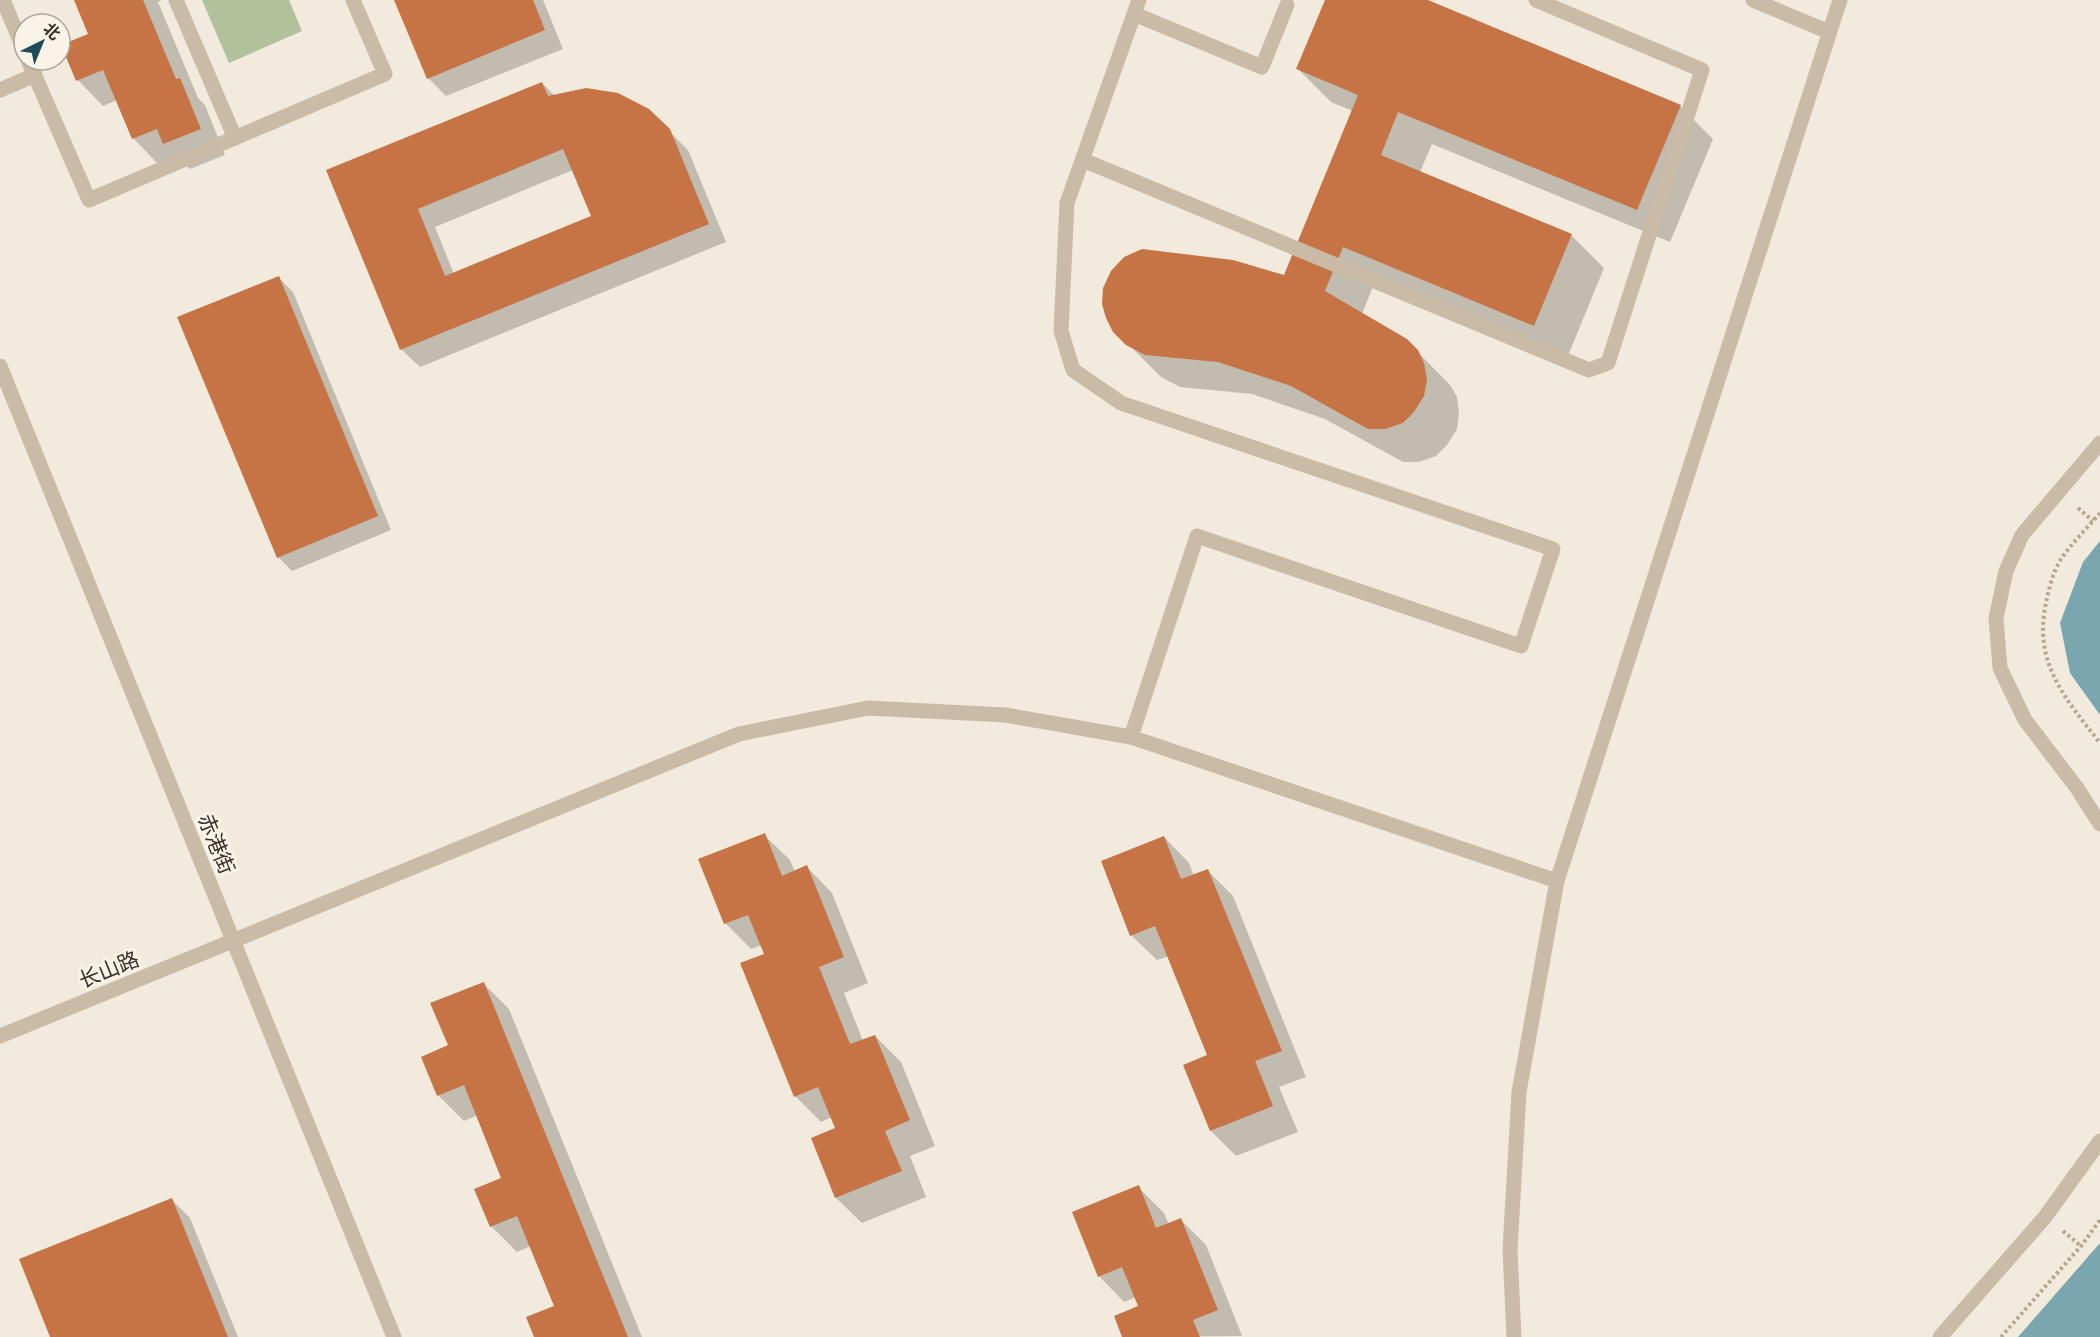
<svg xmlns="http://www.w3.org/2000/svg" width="2100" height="1337" viewBox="0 0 2100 1337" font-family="'PT Sans Narrow','Noto Sans SC',sans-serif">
  <rect width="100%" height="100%" fill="#f2eadc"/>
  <path fill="#b0c19c" d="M202 0H289L302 31 229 63Z"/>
  <g fill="#7aa7af">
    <path d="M2100 541V715L2070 673 2060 623 2083 562Z"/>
    <path d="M2100 1243V1337H2018Z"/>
  </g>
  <g fill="#0003" fill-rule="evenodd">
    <path d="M76 0H162L158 2 198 98 205 105 225 155 190 169 177 156 158 164 133 138 117 100 103 106 78 80 90 35Z"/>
    <path d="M396 0H543L563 49 446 96 428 78Z"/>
    <path d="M1326 0H1424L1680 106 1713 139 1670 242 1432 144 1420 172 1571 235 1604 268 1567 358 1376 279 1362 314 1406 340 1450 385 1457 397 1459 414 1457 429 1447 445 1436 456 1419 462H1403L1325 419 1252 394 1180 387 1161 377 1115 331 1285 276 1353 111 1331 102 1298 69Z"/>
    <path d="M542 83 555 96 648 110 688 150 726 242 420 367 401 349 328 171ZM573 170 593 217 454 274 435 227Z"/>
    <path d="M279 278 293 292 391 530 292 571 278 557Z"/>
    <path d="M764 835 790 860 795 872 807 867 832 893 868 983 844 993 863 1041 875 1036 901 1062 935 1146 910 1156 926 1197 862 1223 836 1198 812 1139 837 1129 832 1117 821 1122 795 1096 766 954 762 945 751 949 725 923Z"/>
    <path d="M1164 837 1189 863 1194 876 1207 870 1233 896 1306 1077 1279 1087 1298 1132 1236 1156 1211 1131 1209 1056 1169 956 1157 960 1131 935Z"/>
    <path d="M483 983 509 1009 642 1337H536L555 1307 531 1246 517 1252 491 1226 503 1179 478 1115 464 1121 438 1095 450 1046Z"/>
    <path d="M1138 1187 1164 1213 1169 1225 1181 1220 1206 1245 1242 1336 1124 1337 1140 1307 1136 1297 1124 1302 1099 1276Z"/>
    <path d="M172 1200 190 1218 238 1337H52Z"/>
  </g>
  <g fill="#c67446" fill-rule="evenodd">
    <path d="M74 0H143L176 79 180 78 201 129 163 144 157 129 132 139 103 70 76 81 61 45 88 34Z"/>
    <path d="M394 0H533L545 30 427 79Z"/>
    <path d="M1325 0H1428L1681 105 1637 210 1398 112 1381 155 1572 234 1534 326 1343 247 1325 291 1407 339 1418 350 1424 363 1427 380 1424 396 1414 412 1403 423 1385 429H1368L1291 386 1218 362 1145 355 1126 345 1113 332 1106 318 1102 304 1103 288 1111 271 1124 257 1142 249 1233 260 1284 275 1358 95 1296 69Z"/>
    <path d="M542 82 548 96 586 88 618 93 649 109 670 129 709 224 400 350 326 170ZM563 149 591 216 445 276 418 209Z"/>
    <path d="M279 276 378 516 277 558 177 317Z"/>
    <path d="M765 833 782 876 807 865 844 957 819 967 850 1044 875 1035 910 1120 885 1131 902 1171 835 1198 811 1138 835 1128 818 1087 794 1097 740 963 764 954 748 915 724 924 698 859Z"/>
    <path d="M1164 836 1181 879 1208 869 1282 1051 1255 1061 1273 1106 1210 1131 1183 1065 1207 1055 1155 926 1130 936 1101 861Z"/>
    <path d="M484 982 628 1337H534L526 1317 554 1306 517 1216 490 1227 474 1189 501 1178 464 1085 437 1096 421 1057 448 1045 430 1003Z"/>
    <path d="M1139 1185 1156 1228 1181 1218 1218 1310 1193 1320 1200 1337H1122L1114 1316 1138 1306 1122 1267 1098 1277 1072 1212Z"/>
    <path d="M172 1198 228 1337H50L19 1259Z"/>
  </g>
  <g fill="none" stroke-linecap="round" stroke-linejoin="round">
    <g stroke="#b6a692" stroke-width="4" stroke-dasharray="3 3" stroke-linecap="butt">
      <path d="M2078 508 2093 521"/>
      <path d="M2100 513C2087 528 2072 543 2061 559 2053 572 2049 588 2046 603 2033 663 2065 698 2100 743"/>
      <path d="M2063 1231 2081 1246"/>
      <path d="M2001 1337 2081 1246 2100 1220"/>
    </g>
    <g stroke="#cabba7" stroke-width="15">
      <path d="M3 0 24 50"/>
      <path d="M176 0 235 138"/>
      <path d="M1753 0 1829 32"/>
      <path d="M1134 14 1262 67 1287 5"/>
      <path d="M28 60 89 200 385 74 353 0"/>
      <path d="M0 90 35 75"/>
      <path d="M1083 160 1589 370 1608 363 1702 70 1536 0"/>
      <path d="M0 366 394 1337"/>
      <path d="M2100 443 2022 535 2006 571 1996 618 2000 668 2025 720 2077 788 2100 824"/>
      <path d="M1131 737 1197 536 1521 646 1553 549 1121 403 1073 370 1061 331 1067 203 1139 0"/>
      <path d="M0 1036 739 734 868 708 1006 715 1131 737 1557 881"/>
      <path d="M1514 1337 1510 1250 1519 1092 1557 881 1840 0"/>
      <path d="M1940 1337 2045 1217 2100 1141"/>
    </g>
  </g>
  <g text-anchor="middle" stroke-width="6" stroke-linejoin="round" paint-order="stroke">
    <g font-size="21" fill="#372e28" stroke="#faf4e8">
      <text transform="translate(216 844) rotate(68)" y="7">赤港街</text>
      <text transform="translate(109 970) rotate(-22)" y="7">长山路</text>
    </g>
  </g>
  <g transform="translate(42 42) rotate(43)"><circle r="28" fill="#faf4e8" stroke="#aca59b" stroke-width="1.5"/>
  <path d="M0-4.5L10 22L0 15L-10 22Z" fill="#1d4d58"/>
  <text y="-9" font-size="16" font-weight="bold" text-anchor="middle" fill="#372e28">北</text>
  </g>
</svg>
